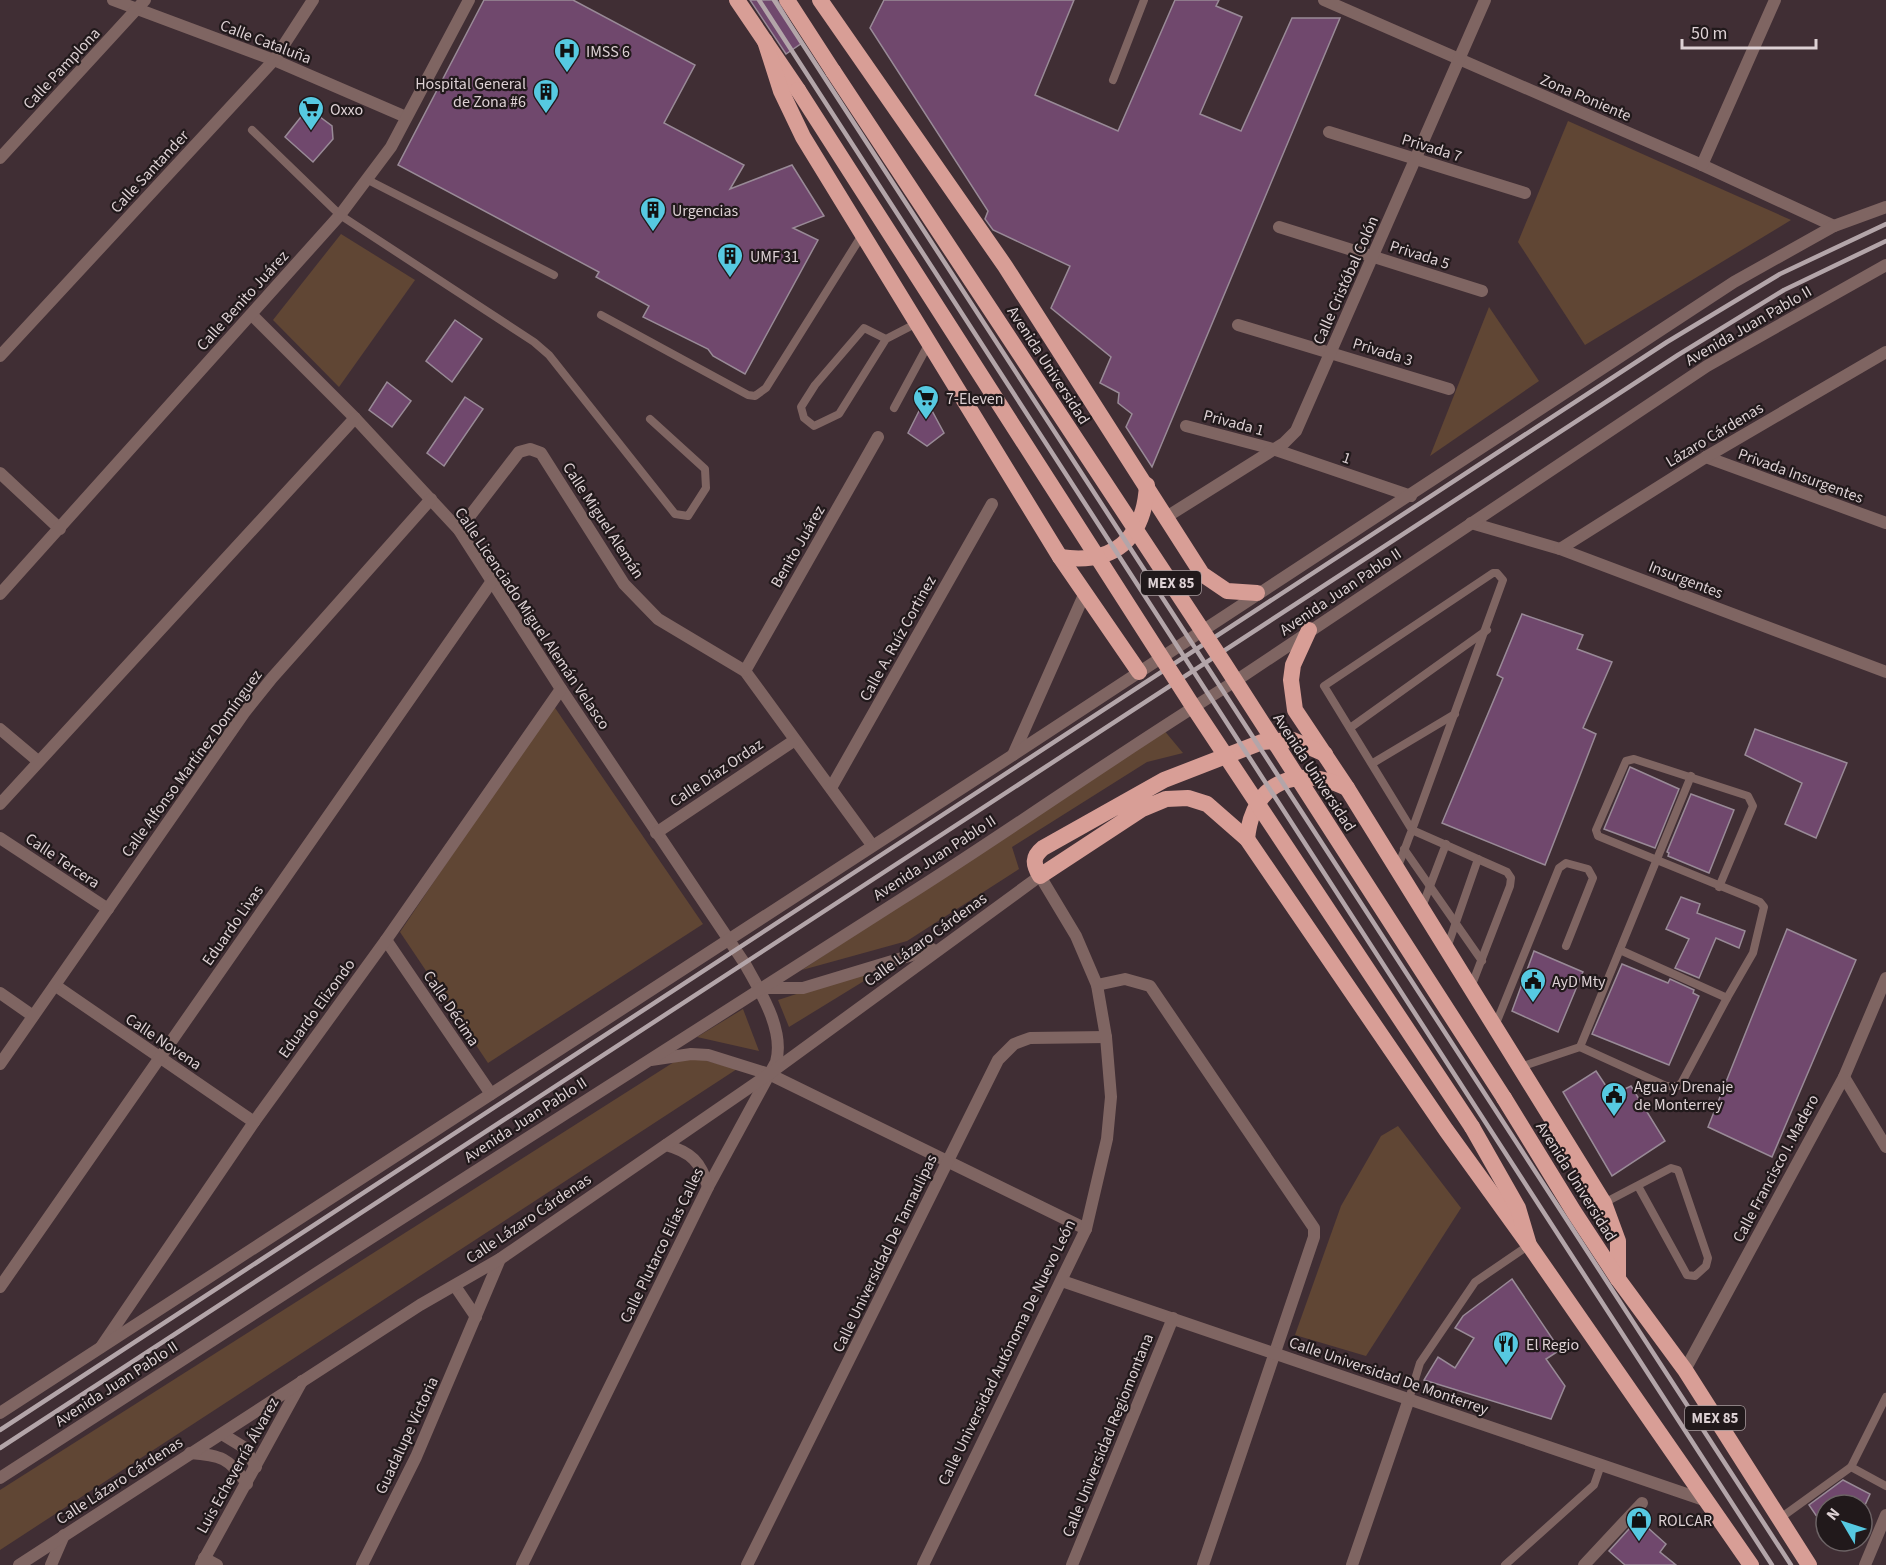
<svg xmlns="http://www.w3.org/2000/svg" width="1886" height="1565" viewBox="0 0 1886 1565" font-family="'Source Sans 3',sans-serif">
  <rect width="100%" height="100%" fill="#402e34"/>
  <g fill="#604634">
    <path d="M1568 121 1791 220 1585 345 1518 242Z"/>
    <path d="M341 234 415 280 339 387 273 320Z"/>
    <path d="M1489 307 1539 381 1430 456Z"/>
    <path d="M553 705 703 924 488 1063 400 932Z"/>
    <path d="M1163 729 1183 753 1147 762 1012 847 1019 869 907 941 802 970Z"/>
    <path d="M895 962 789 1027 778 1000Z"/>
    <path d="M743 1009 759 1051 697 1037Z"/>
    <path d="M685 1055 737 1069 0 1550V1490Z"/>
    <path d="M1398 1126 1461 1208 1366 1356 1295 1335 1341 1206 1381 1136Z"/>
  </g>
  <g fill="#70486d" stroke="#998a97" stroke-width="1.5">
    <path d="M484 0H573L695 65 664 123 744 165 730 189 792 165 824 216 793 228 818 240 745 374 713 356 708 349 643 317 649 306 596 277 599 272 398 165Z"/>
    <path d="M750 0H777L802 43 786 54Z"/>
    <path d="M884 0H1074L1035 95 1118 131 1175 0H1219L1216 6 1242 17 1200 114 1241 131 1292 18H1340L1152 467 1126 427 1132 414 1118 403 1119 393 1100 383 1111 357 1051 308 1070 266 993 230 985 219 988 211 870 28Z"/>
    <path d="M308 108 332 126 333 139 313 162 285 137Z"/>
    <path d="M455 320 482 339 452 382 426 361Z"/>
    <path d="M387 382 411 401 392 427 369 410Z"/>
    <path d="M465 397 483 409 444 466 427 453Z"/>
    <path d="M921 407 931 409 944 433 927 446 908 433Z"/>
    <path d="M1522 614 1583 635 1577 649 1612 662 1583 728 1596 734 1545 865 1442 823 1503 678 1497 675Z"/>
    <path d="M1755 729 1847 763 1816 838 1785 824 1802 783 1745 755Z"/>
    <path d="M1630 767 1679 789 1655 848 1604 829Z"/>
    <path d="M1691 794 1734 810 1709 873 1668 856 1669 853 1667 852Z"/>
    <path d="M1681 897 1700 904 1697 913 1745 931 1739 948 1716 938 1699 978 1675 968 1689 939 1666 929Z"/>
    <path d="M1787 929 1856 960 1772 1157 1708 1127Z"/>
    <path d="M1534 951 1583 972 1558 1032 1512 1011Z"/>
    <path d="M1622 964 1668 983 1670 979 1694 990 1693 993 1699 996 1669 1065 1592 1034Z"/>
    <path d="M1596 1071 1612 1095 1631 1086 1665 1141 1612 1176 1563 1092Z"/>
    <path d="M1512 1279 1560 1350 1546 1359 1565 1386 1551 1419 1424 1380 1438 1357 1455 1368 1474 1338 1455 1328 1463 1316Z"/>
    <path d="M1843 1480 1870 1494 1865 1505H1826V1530L1809 1505Z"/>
    <path d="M1638 1519 1666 1544 1660 1552 1676 1565H1625L1609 1551Z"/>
  </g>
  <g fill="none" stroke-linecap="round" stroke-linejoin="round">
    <g stroke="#7f6562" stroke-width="8">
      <path d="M1113 80 1144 0"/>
      <path d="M252 130 340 215 534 342 549 355 675 514 688 516 706 488 705 469 650 419"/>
      <path d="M368 180 554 275"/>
      <path d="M601 315 748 395 755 396 766 388 862 235"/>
      <path d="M886 339 864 328 815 385 801 407 804 418 814 426 839 414 886 339 915 324"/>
      <path d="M894 408 928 345"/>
      <path d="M1350 728 1487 630"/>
      <path d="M1373 763 1455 714"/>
      <path d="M1404 849 1482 961"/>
      <path d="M1397 868C1403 855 1407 842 1412 830L1503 580 1497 573H1493L1324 686 1412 830 1507 872 1511 878 1510 886 1471 987"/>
      <path d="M1719 887 1753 806 1748 796 1634 759 1626 761 1596 830 1598 836 1760 902 1764 907 1753 953 1727 998"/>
      <path d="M1422 907 1446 844"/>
      <path d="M1447 948 1478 859"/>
      <path d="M1495 1026 1559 868 1566 863 1588 869 1593 878 1566 946"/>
      <path d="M1580 1047 1691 776"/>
      <path d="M1520 1067 1580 1047 1666 1086H1678L1682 1082 1727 998 1620 950"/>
      <path d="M1604 1203 1671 1168 1678 1170 1708 1258 1706 1266 1695 1276 1687 1275 1638 1186"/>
      <path d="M1886 1397 1851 1467 1886 1486"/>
      <path d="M1409 1399 1420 1363 1475 1282 1529 1245"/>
      <path d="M1779 1519 1851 1467"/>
      <path d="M1505 1565 1594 1485 1601 1465"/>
    </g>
    <g stroke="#7f6562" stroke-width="12">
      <path d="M113 0 274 60 406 117"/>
      <path d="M1324 0 1702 165 1834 226"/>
      <path d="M1329 132 1525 193"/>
      <path d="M0 158 145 0"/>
      <path d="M1702 165 1775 0"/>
      <path d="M1279 227 1482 291"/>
      <path d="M252 315 355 418 459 530 561 689 745 964C760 991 785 1030 776 1062L708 1187 522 1565"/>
      <path d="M1238 325 1449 389"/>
      <path d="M0 356 274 60 313 0"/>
      <path d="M1186 426 1273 449 1411 496"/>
      <path d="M1706 457 1886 523"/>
      <path d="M0 473 60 529"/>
      <path d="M1168 516 1284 443 1296 431 1485 0"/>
      <path d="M1471 523 1560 549 1886 672"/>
      <path d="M459 530 519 452 530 449 541 453 624 584 658 619 745 671 872 845"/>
      <path d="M1560 549 1706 457 1886 352"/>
      <path d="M0 594 340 215 391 147 469 0"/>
      <path d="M745 671 878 437"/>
      <path d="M0 729 38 761"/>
      <path d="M1013 755 1084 595"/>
      <path d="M831 788 992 504"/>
      <path d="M0 804 355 418"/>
      <path d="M656 833 795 740"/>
      <path d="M0 838 108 909"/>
      <path d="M386 940 491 1094"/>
      <path d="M1097 985 1125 979 1150 986 1314 1228V1237L1203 1565"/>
      <path d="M56 986 254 1122"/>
      <path d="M0 993 33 1016"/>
      <path d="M0 1064 244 713 272 678 431 499"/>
      <path d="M769 1074 1086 1229"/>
      <path d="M1844 1077 1886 1147"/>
      <path d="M1062 1281 1704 1500"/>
      <path d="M455 1286 476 1317"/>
      <path d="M0 1287 492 581"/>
      <path d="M101 1347 254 1122 386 940 561 689"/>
      <path d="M1685 1370 1844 1077 1886 978"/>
      <path d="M204 1558 217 1565"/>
      <path d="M51 1565 64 1535"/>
      <path d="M201 1565 302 1381"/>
      <path d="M362 1565 416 1457 500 1259"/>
      <path d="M747 1565 998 1060 1014 1044 1030 1038 1106 1037"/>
      <path d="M923 1565 1086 1229 1107 1139 1111 1097 1106 1037 1097 985 1076 936 1040 876"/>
      <path d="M1072 1565 1173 1318"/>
      <path d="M1352 1565 1409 1399"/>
      <path d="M1584 1565 1642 1503"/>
      <path d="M1865 1565 1886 1515"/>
    </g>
    <g stroke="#7f6562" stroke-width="12">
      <path d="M759 988H803L932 949"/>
      <path d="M651 1060 691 1054 708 1055 769 1074"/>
      <path d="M666 1145C691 1152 701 1162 708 1187"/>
      <path d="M0 1413 1013 755 1734 282 1834 226 1886 207"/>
      <path d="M222 1434 245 1448 256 1467"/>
      <path d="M190 1453C220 1455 230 1458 247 1484"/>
      <path d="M0 1478C299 1284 599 1090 900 900 1013 829 1121 751 1234 682L1707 366 1886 265"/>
      <path d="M19 1565 420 1305 500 1259 769 1074 1040 876"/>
    </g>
    <g stroke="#d89e96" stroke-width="16">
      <path d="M737 0 798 90"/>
      <path d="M787 0 833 71"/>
      <path d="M820 0 1005 266 1202 574 1227 591 1257 593"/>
      <path d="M765 41 781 91 803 137 1060 557 1139 672"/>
      <path d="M1060 557C1114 565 1144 539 1147 485"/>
      <path d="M1309 630 1293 665 1291 680 1295 710 1347 788 1604 1203 1618 1241V1279"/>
      <path d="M1325 754 1293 740 1262 742 1164 780 1043 848C1032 857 1033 864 1040 876L1142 809 1166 799 1188 798 1207 804 1247 839 1446 1130 1529 1245"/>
      <path d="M1247 839C1253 780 1298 765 1347 788"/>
      <path d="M1504 1098 1574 1212 1618 1279 1685 1370 1809 1565"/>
      <path d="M1472 1127 1518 1208 1529 1245 1751 1565"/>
    </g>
    <g stroke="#b3a5a9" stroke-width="4.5">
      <path d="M759 0 1772 1565"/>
      <path d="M774 0 1791 1565"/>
      <path d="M0 1430 1667 342 1780 274 1886 224"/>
      <path d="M0 1448 1678 355 1784 290 1886 241"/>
    </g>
    <g stroke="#d89e96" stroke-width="16">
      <path d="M833 71 1225 665 1504 1098"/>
      <path d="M798 90 1194 708 1472 1127"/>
    </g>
  </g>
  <defs>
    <symbol id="hospital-pin" viewBox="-11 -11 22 30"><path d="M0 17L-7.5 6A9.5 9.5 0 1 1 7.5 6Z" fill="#56c9e1" stroke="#21191b"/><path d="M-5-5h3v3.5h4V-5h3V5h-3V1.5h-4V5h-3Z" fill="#111"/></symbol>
    <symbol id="building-pin" viewBox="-11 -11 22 30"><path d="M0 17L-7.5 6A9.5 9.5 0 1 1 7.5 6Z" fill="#56c9e1" stroke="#21191b"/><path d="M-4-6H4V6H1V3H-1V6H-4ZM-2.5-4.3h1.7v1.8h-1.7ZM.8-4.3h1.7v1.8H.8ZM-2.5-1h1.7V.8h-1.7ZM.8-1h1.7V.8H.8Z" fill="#111"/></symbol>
    <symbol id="supermarket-pin" viewBox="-11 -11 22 30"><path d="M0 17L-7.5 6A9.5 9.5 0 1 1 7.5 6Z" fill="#56c9e1" stroke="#21191b"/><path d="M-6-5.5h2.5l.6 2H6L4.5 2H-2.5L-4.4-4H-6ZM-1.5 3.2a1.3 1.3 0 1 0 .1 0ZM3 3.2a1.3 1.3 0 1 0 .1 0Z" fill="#111"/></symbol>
    <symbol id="civic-pin" viewBox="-11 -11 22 30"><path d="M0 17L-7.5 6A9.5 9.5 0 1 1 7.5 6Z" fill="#56c9e1" stroke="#21191b"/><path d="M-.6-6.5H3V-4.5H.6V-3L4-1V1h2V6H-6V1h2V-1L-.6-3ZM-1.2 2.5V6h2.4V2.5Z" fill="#111"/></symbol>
    <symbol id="restaurant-pin" viewBox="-11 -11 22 30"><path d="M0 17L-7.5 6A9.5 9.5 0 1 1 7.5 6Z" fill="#56c9e1" stroke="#21191b"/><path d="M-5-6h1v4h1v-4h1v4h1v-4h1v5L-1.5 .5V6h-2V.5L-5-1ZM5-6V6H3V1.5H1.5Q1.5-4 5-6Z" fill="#111"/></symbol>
    <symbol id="shop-pin" viewBox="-11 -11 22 30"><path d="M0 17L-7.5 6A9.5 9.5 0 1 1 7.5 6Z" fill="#56c9e1" stroke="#21191b"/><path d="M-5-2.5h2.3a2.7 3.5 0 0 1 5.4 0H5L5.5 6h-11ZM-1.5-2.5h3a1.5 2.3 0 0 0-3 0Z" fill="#111"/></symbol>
  </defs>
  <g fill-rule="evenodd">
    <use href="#hospital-pin" x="552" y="36" width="30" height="40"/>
    <use href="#building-pin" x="531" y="77" width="30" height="40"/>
    <use href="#supermarket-pin" x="296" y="94" width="30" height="40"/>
    <use href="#building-pin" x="638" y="195" width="30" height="40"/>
    <use href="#building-pin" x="715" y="241" width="30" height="40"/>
    <use href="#supermarket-pin" x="911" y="383" width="30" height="40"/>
    <use href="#civic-pin" x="1518" y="966" width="30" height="40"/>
    <use href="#civic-pin" x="1599" y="1080" width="30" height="40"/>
    <use href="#restaurant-pin" x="1491" y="1329" width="30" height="40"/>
    <use href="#shop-pin" x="1624" y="1505" width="30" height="40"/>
  </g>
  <g text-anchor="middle" stroke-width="4.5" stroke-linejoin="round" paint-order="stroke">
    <g fill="#21191b" stroke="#a59a9c" stroke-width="1.5">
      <rect x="1141" y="571" width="60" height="24" rx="4.5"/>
      <rect x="1685" y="1406" width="60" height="24" rx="4.5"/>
    </g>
    <g font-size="15" font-weight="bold" fill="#ddd1d4">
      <text x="1171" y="588">MEX 85</text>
      <text x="1715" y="1423">MEX 85</text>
    </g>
    <g font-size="16" fill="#ddd1d4" stroke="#21191b">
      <text transform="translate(266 41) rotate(21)" y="6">Calle Cataluña</text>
      <text transform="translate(61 68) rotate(-47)" y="6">Calle Pamplona</text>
      <text transform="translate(1586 97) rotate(23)" y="6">Zona Poniente</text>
      <text transform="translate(1432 147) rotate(17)" y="6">Privada 7</text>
      <text transform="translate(149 171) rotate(-47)" y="6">Calle Santander</text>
      <text transform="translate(1420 254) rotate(18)" y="6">Privada 5</text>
      <text transform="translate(1345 280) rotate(-66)" y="6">Calle Cristóbal Colón</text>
      <text transform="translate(242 300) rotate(-48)" y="6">Calle Benito Juárez</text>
      <text transform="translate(1748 325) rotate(-30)" y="6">Avenida Juan Pablo II</text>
      <text transform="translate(1383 351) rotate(17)" y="6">Privada 3</text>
      <text transform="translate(1049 365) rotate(57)" y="6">Avenida Universidad</text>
      <text transform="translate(1234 422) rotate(15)" y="6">Privada 1</text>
      <text transform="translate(1714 434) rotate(-31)" y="6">Lázaro Cárdenas</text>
      <text transform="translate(1347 457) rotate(19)" y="6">1</text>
      <text transform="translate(1801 475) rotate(20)" y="6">Privada Insurgentes</text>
      <text transform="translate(604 520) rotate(57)" y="6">Calle Miguel Alemán</text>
      <text transform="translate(797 546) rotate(-60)" y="6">Benito Juárez</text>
      <text transform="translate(1686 579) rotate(21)" y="6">Insurgentes</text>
      <text transform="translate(1340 591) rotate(-34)" y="6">Avenida Juan Pablo II</text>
      <text transform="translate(533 618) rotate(56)" y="6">Calle Licenciado Miguel Alemán Velasco</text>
      <text transform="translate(897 638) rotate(-61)" y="6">Calle A. Ruíz Cortinez</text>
      <text transform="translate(191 763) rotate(-54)" y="6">Calle Alfonso Martínez Domínguez</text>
      <text transform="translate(716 772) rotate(-34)" y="6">Calle Díaz Ordaz</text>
      <text transform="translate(1315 772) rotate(57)" y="6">Avenida Universidad</text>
      <text transform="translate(934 857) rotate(-33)" y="6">Avenida Juan Pablo II</text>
      <text transform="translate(63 860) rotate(34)" y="6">Calle Tercera</text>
      <text transform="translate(232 925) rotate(-55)" y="6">Eduardo Livas</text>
      <text transform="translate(925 939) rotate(-36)" y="6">Calle Lázaro Cárdenas</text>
      <text transform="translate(316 1008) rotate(-54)" y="6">Eduardo Elizondo</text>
      <text transform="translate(452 1008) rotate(56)" y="6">Calle Décima</text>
      <text transform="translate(164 1041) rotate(34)" y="6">Calle Novena</text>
      <text transform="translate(525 1119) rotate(-33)" y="6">Avenida Juan Pablo II</text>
      <text transform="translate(1775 1168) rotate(-62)" y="6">Calle Francisco I. Madero</text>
      <text transform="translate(1577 1181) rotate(58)" y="6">Avenida Universidad</text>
      <text transform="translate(528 1218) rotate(-34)" y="6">Calle Lázaro Cárdenas</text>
      <text transform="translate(661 1245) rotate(-64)" y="6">Calle Plutarco Elías Calles</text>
      <text transform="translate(884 1253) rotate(-64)" y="6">Calle Universidad De Tamaulipas</text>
      <text transform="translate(1006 1352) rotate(-64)" y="6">Calle Universidad Autónoma De Nuevo León</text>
      <text transform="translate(1389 1375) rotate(19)" y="6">Calle Universidad De Monterrey</text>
      <text transform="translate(116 1383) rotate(-33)" y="6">Avenida Juan Pablo II</text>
      <text transform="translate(406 1435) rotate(-65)" y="6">Guadalupe Victoria</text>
      <text transform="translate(1107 1435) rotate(-68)" y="6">Calle Universidad Regiomontana</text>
      <text transform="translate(237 1465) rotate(-61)" y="6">Luis Echeverría Álvarez</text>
      <text transform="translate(119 1480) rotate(-33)" y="6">Calle Lázaro Cárdenas</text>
    </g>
    <g font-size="16" fill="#ddd1d4" stroke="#21191b" text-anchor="start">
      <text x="586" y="57">IMSS 6</text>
      <text x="526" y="89" text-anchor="end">Hospital General<tspan x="526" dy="18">de Zona #6</tspan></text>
      <text x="330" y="115">Oxxo</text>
      <text x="672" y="216">Urgencias</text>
      <text x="750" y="262">UMF 31</text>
      <text x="946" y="404">7-Eleven</text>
      <text x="1552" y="987">AyD Mty</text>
      <text x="1634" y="1092">Agua y Drenaje<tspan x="1634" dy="18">de Monterrey</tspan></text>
      <text x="1526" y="1350">El Regio</text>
      <text x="1658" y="1526">ROLCAR</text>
    </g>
  </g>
  <g transform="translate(1844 1523) rotate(309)"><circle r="28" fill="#21191b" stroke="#6c6365" stroke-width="1.5"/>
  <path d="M0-4.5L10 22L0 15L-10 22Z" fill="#56c9e1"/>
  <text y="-9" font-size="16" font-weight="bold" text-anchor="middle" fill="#ddd1d4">N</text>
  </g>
  <path d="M1682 39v9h134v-9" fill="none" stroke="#ddd1d4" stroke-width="3"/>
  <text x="1691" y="39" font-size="18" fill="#ddd1d4" stroke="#21191b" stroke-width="4.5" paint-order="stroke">50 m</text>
</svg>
